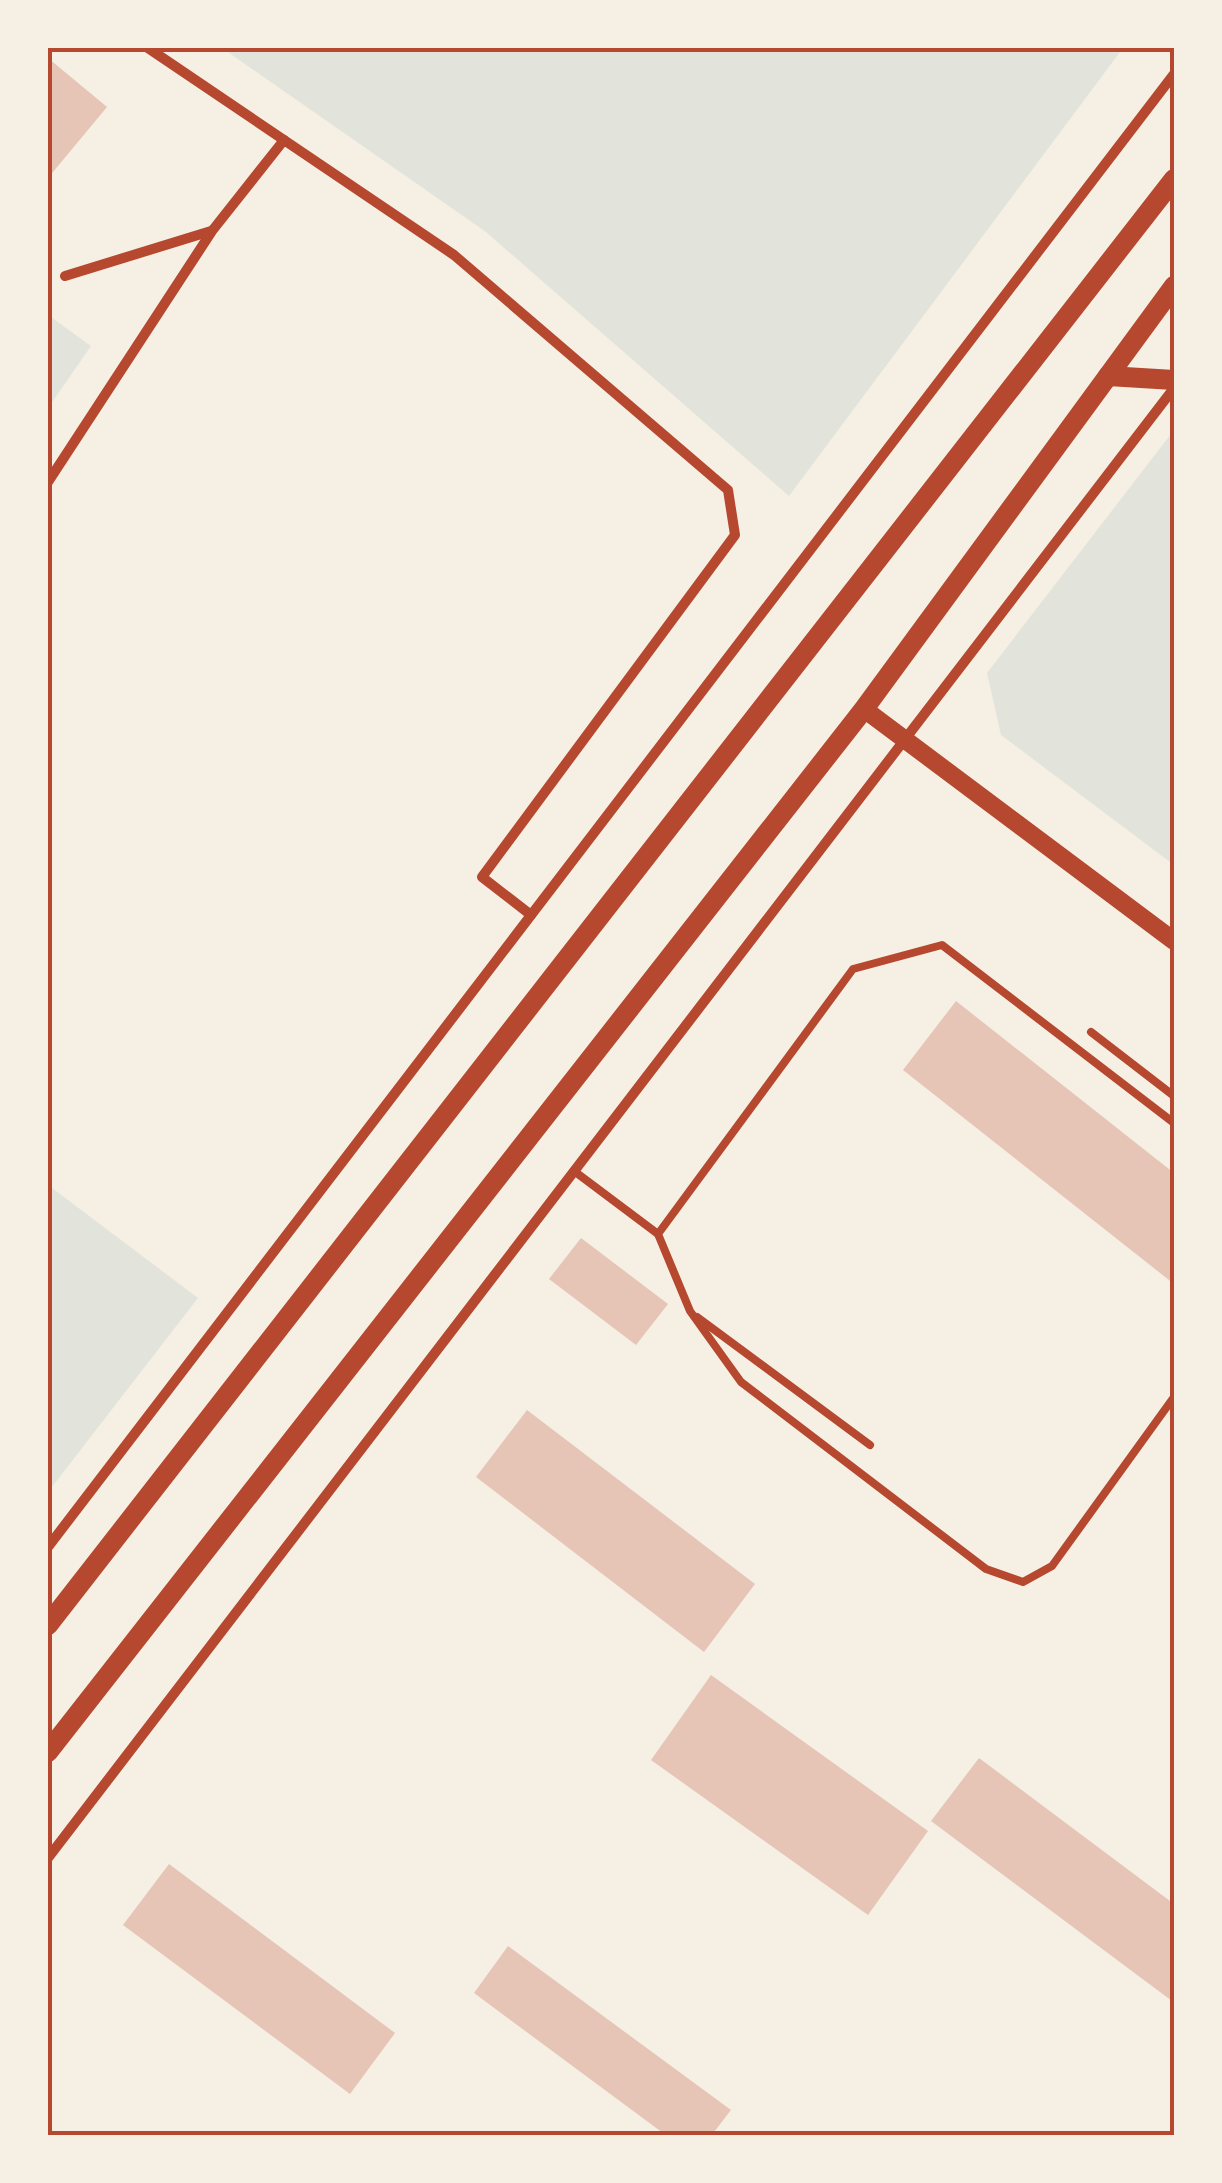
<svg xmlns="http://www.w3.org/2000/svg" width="1222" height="2183" viewBox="0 0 1222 2183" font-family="'Noto Serif',serif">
  <rect width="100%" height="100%" fill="#f6efe4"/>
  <g fill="#e2e4dc">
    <path d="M222 48H1123L789 496 486 232Z"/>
    <path d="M48 315 91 346 48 408Z"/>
    <path d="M1174 430V865L1001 735 987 673Z"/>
    <path d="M48 1185 198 1298 48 1492Z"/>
  </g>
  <g fill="#e6c5b7">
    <path d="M48 58 107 107 48 178Z"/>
    <path d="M956 1001 1174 1173V1284L903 1070Z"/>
    <path d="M581 1238 668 1304 636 1345 549 1279Z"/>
    <path d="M527 1410 755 1584 704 1652 476 1477Z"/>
    <path d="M711 1675 928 1831 868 1915 651 1760Z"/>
    <path d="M979 1758 1174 1904 1172 2001 931 1821Z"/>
    <path d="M169 1864 395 2033 350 2094 123 1925Z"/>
    <path d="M508 1946 731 2110 711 2136H667L474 1993Z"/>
  </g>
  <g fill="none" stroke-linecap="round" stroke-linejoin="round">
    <g stroke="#b5482f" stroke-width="8">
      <path d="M1091 1032 1174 1096"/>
      <path d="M1174 1123 942 945 853 969 658 1234 690 1311 741 1382 986 1569 1023 1582 1052 1566 1174 1397"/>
      <path d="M574 1171 658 1234"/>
      <path d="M697 1317 870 1445"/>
    </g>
    <g stroke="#b5482f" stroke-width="10">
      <path d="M148 48 454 255 728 490 735 535 482 877 531 915"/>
      <path d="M65 276 211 231"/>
      <path d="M48 482 212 231 284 140"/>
      <path d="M48 1547 1174 74"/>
      <path d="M48 1858 1174 388"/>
    </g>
    <path stroke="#b5482f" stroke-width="18" d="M864 709 1174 941"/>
    <g stroke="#b5482f" stroke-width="20">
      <path d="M1108 376 1174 380"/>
      <path d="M48 1625 1174 179"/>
      <path d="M48 1752 864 709 1174 286"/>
    </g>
  </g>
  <rect width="1222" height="2183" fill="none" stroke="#f6efe4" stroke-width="100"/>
  <rect x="50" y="50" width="1122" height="2083" fill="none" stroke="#b5482f" stroke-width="4"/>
</svg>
